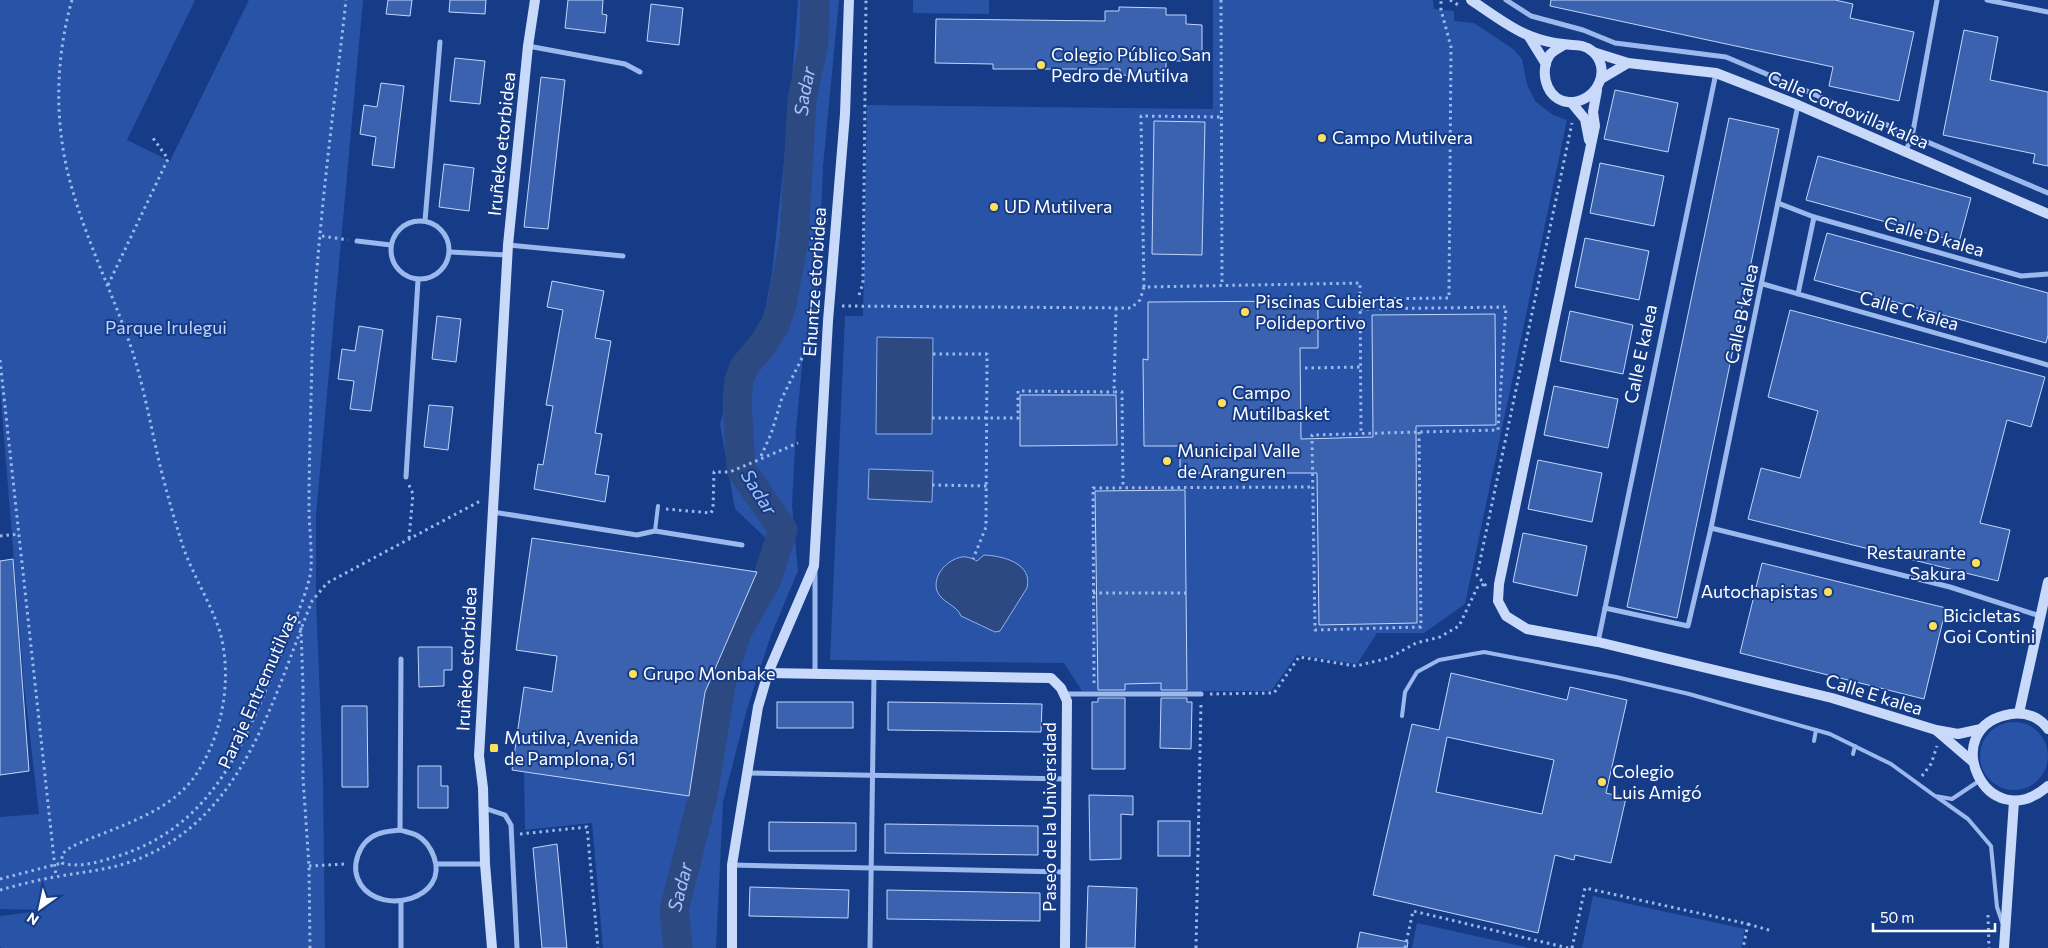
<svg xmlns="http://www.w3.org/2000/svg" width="2048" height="948" viewBox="0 0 2048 948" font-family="Commissioner,sans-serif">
  <rect width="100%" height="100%" fill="#163c87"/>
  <g fill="#2853a6">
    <path d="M0 0H195L127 140 170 161 249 0H363L316 515V598L323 777 325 948H1L0 945V916L47 910 0 909V817L39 814 24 685 0 387Z"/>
    <path d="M798 0H839L823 166 816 334 803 356 796 429 792 505 798 571 771 635 747 709 723 802 716 948H603L592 823 525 830 524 767 693 797 712 696 734 632 761 576 770 542 735 509 720 424 736 366 760 338 772 273 790 105Z"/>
    <path d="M913 0H989V14L913 13Z"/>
    <path d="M1213 0H1433L1434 9 1454 11V21L1474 23 1513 49 1522 59 1527 84 1535 101 1553 115 1567 120 1465 604 1424 633H1377L1357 664 1297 655 1271 691H1082L1064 663 830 660 845 316H863L867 105 1213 109Z"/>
    <circle cx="2014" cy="756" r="34"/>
    <path d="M1593 896 1745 929 1741 948H1582Z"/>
    <path d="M1417 923 1529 948H1412Z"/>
  </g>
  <g fill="#2d4981" stroke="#8eb2f1">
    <path d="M877 337 933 338 932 434H876Z"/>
    <path d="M869 469 933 471 932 502 868 499Z"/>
    <path d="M984 555C1003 556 1033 563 1027 588L1000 631 995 632 961 616C957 605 942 603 937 591 932 575 948 559 962 557 967 556 973 559 977 561Z"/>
  </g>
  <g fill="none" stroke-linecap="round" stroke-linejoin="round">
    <path stroke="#2d4981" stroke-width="29" id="s1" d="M678 948 674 910 703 796 722 680 737 632 767 579 783 530 741 469 737 401 739 380 744 367 763 344 775 325 782 303 794 240 802 99 814 43 815 0"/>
  </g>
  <g fill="#3a62af" stroke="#c2d6fa" fill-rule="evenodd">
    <path d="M388 0H412L410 16 386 14Z"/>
    <path d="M450 0H486L485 14 449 12Z"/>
    <path d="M568 0H603L602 14 607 15 605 33 565 28Z"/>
    <path d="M1551 0H1835L1853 4 1850 18 1914 32 1899 101 1829 86 1833 67 1550 6Z"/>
    <path d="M651 4 683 8 679 45 647 41Z"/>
    <path d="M1119 7 1166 8V15H1186V24L1202 25V56H1185V61H1166V68H1161V76L1120 75V69H993V64L935 63 936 19 1105 21V11H1119Z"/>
    <path d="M1964 30 1998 37 1990 80 2048 92V166L2033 163 2035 154 1943 135Z"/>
    <path d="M455 58 485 61 480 104 450 101Z"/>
    <path d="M541 77 565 80 548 229 524 227Z"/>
    <path d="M381 83 404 86 394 168 372 165 376 137 360 134 364 105 377 107Z"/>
    <path d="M1615 90 1678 103 1668 152 1604 139Z"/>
    <path d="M1729 118 1779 129 1677 618 1627 607Z"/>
    <path d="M1154 121 1205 122 1202 255 1152 254Z"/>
    <path d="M1818 156 1971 198 1959 242 1806 200Z"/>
    <path d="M1600 163 1664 176 1654 226 1590 213Z"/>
    <path d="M444 164 474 168 469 211 439 207Z"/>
    <path d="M1827 233 2048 293V335L2046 343 1814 280Z"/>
    <path d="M1585 238 1649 251 1639 300 1575 287Z"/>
    <path d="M552 281 604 291 595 338 611 341 595 433 602 434 595 474 609 476 605 502 534 489 538 464 543 465 553 406 546 405 563 310 547 307Z"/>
    <path d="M1318 301V348H1300L1301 439 1373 437 1372 315 1495 314 1496 425 1416 426 1417 623 1319 625 1317 473H1180V446H1144L1143 359 1148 360V302Z"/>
    <path d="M1790 310 2045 377 2031 427 2007 420 1980 523 2010 530 1998 581 1748 519 1761 468 1800 478 1818 411 1768 397Z"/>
    <path d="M1570 311 1633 325 1623 374 1560 361Z"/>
    <path d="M437 316 461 319 456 362 432 359Z"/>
    <path d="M359 326 383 330 371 411 350 409 354 381 338 379 342 349 355 351Z"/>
    <path d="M1554 386 1618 399 1608 448 1544 435Z"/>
    <path d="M1020 395H1116L1117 445 1020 446Z"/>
    <path d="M429 405 453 407 448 450 424 447Z"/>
    <path d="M1538 460 1602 473 1592 522 1528 509Z"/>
    <path d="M1185 490 1187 690H1161V683L1125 684V690H1098L1095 491Z"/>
    <path d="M1523 533 1587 546 1577 596 1513 582Z"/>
    <path d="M532 538 757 572 705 692 689 796 512 770 524 687 552 692 557 656 516 650Z"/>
    <path d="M13 559 29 771 0 775V561Z"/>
    <path d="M1762 563 1946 608 1924 699 1740 653Z"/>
    <path d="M418 647H452V670H444V686L419 687Z"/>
    <path d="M1451 673 1567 700 1570 687 1627 700 1606 793 1626 798 1611 863 1575 855 1574 860 1555 855 1538 933 1373 895 1412 724 1439 730ZM1447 737 1554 760 1542 814 1436 792Z"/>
    <path d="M1098 698H1125V769H1092V702H1098Z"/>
    <path d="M1161 698H1187V702H1192L1191 749 1160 748Z"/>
    <rect x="777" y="702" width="76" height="26"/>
    <path d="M888 702 1042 704 1041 732 888 730Z"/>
    <path d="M342 706H367L368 787H342Z"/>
    <path d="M418 766H441V786H448V808H418Z"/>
    <path d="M1089 795 1133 796V815L1121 814V859L1090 860Z"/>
    <rect x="1158" y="821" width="32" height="35"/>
    <path d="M769 822 856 823V851H769Z"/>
    <path d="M885 824 1038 826V855L885 853Z"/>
    <path d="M557 844 567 948H542L533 848Z"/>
    <path d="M1088 886 1137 888 1135 948H1086Z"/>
    <path d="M750 887 849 890 848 918 749 916Z"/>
    <path d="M887 890 1040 893V921L887 919Z"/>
    <path d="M1360 932 1408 942 1407 948H1357Z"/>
  </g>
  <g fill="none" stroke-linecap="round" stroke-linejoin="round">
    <g stroke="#9cb9ee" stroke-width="3" stroke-dasharray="2.5 4" stroke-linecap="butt">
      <path d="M72 0C55 59 54 125 71 185 87 243 115 298 134 356 142 383 148 411 154 439 161 472 170 505 180 537 189 569 208 597 219 629 234 677 222 741 192 780 164 816 111 828 71 847L62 854V863C78 868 99 862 115 857 210 828 241 751 275 668 286 639 301 610 309 580 314 564 309 528 309 510 309 459 311 408 312 356 316 237 333 118 346 0"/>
      <path d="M1221 0 1222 286"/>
      <path d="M1450 0 1460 6"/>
      <path d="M322 236 348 240"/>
      <path d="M108 285 168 159 153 138"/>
      <path d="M1144 287 1141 116 1222 117"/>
      <path d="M859 295 863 283 866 0"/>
      <path d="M1361 299 1449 298 1451 47 1441 10V0"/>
      <path d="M842 306 1131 308 1140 300 1144 287 1360 283 1361 433"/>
      <path d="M1116 308 1114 392H1122L1123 488"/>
      <path d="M1360 309 1506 307 1498 430 1419 432"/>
      <path d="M933 354H987L986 527 973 559"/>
      <path d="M0 360 56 877"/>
      <path d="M1305 368 1361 367"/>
      <path d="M932 418H1018V391L1114 392"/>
      <path d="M1419 432 1421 627 1315 630 1312 435Z"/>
      <path d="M761 456 771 434 782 398 803 356"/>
      <path d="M409 485 413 494 409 538"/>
      <path d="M932 485 987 486"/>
      <path d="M666 509 711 513 713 509 714 472H730L798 443"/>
      <path d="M0 536 19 534"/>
      <path d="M1486 586 1477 575 1572 123"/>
      <path d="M1093 593H1186"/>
      <path d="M297 615 301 629 303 687V778L309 866 310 948"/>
      <path d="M1094 683 1093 488 1313 487"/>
      <path d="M1210 694 1274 693 1299 657 1356 666 1389 658 1416 643 1440 637 1459 626 1478 586 1486 584"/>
      <path d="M1922 776 1931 764 1937 746"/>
      <path d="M520 834 587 827 598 948"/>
      <path d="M309 866 346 864"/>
      <path d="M0 879 62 863"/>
      <path d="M0 890C18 885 37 880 55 877 82 872 108 870 133 861 244 820 272 700 312 601L327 583 482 500"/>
      <path d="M1988 915 1989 948"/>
      <path d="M1748 924 1772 931"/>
      <path d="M1196 948 1201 703"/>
      <path d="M1405 948 1413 911 1568 948"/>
      <path d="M1572 948 1585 888 1748 924 1743 948"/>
    </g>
    <g stroke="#9cb9ee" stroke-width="4">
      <path d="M655 531 658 506"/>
      <path d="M1402 716 1405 692 1417 672 1439 660 1484 652 1616 677 1689 694 1830 734 1891 764 1935 796 1952 799 1979 781"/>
      <path d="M1814 741 1816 730"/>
      <path d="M1853 754 1855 746"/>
      <path d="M1937 797 1968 819 1991 846 1997 907 2002 922"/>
    </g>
    <g stroke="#9cb9ee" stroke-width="5">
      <path d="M1506 0 1531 16 1583 30 1615 43 1726 57 2048 193"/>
      <path d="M1987 0 2048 12"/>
      <path d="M528 46 625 64 640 72"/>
      <path d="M1905 152 1912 137 1937 0"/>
      <path d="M1778 203 1814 217 2021 276 2048 274"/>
      <circle cx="420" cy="250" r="29"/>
      <path d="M425 221 440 42"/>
      <path d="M357 241 391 245"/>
      <path d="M508 245 623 256"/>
      <path d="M450 252 507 255"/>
      <path d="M1763 284 2048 365"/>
      <path d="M1798 294 1814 217"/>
      <path d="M406 477 418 280"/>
      <path d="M493 512 637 535 655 531 742 545"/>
      <path d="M1711 528 1950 587 2040 616"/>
      <path d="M815 567V673"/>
      <path d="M1605 608 1688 626 1711 528 1798 105"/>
      <path d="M1598 642 1716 73"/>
      <path d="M1065 694H1201"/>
      <path d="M746 773 1067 779"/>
      <path d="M484 808 505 815 511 825 517 948"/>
      <path d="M400 830C406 832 413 833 418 836 427 841 431 849 434 857 449 899 382 916 361 885 349 867 359 841 378 834 384 831 393 831 400 830Z"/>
      <path d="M400 830 401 659"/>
      <path d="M437 864H485"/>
      <path d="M732 865 1066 872"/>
      <path d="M401 902V948"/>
      <path d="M870 948 874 675"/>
    </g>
    <g stroke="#c9d9fa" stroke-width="10">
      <path d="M1471 0C1488 11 1511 29 1530 36 1540 40 1552 43 1563 44 1574 46 1582 43 1592 51 1612 68 1598 99 1574 102 1549 105 1538 75 1549 56 1552 51 1559 48 1564 45"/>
      <path d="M1528 35 1546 64"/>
      <path d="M1593 52 1628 63 1716 73 1798 105 2048 214"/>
      <path d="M1601 79 1628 63"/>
      <path d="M1597 90 1593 112 1595 126 1499 584 1498 601 1506 616 1527 629 1598 642 1832 698 1936 730 1958 734 1981 729"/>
      <path d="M1571 102 1585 119 1589 140"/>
      <path d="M768 673 1051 678 1061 688 1067 701 1065 948"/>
      <path d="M2019 713 2048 582"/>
      <path d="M2048 729C2040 717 2026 712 2011 714 1935 726 1986 840 2048 786"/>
      <path d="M1937 731 1972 761"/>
      <path d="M492 948 485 864 483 788 479 756 508 245 528 46 535 0"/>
      <path d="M732 948V865L758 707 768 673 814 566 828 321 845 114 849 0"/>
      <path d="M2004 948 2014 801"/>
    </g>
  </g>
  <g fill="#ffe059" stroke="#163c87" stroke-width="2">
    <circle cx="1041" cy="65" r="5"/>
    <circle cx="1322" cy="138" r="5"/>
    <circle cx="994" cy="207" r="5"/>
    <circle cx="1245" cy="312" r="5"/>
    <circle cx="1222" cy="403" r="5"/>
    <circle cx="1167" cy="461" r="5"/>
    <circle cx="1976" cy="563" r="5"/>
    <circle cx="1828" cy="592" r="5"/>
    <circle cx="1933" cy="626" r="5"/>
    <circle cx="633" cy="674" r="5"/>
    <rect x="489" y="743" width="10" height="10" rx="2.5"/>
    <circle cx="1602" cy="782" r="5"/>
  </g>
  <g text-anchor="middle" stroke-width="4" stroke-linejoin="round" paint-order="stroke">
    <g font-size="18" fill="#fff" stroke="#163c87" text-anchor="start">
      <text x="1051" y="61">Colegio Público San<tspan x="1051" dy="21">Pedro de Mutilva</tspan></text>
      <text x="1332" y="144">Campo Mutilvera</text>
      <text x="1004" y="213">UD Mutilvera</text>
      <text x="1255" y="308">Piscinas Cubiertas<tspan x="1255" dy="21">Polideportivo</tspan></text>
      <text x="1232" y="399">Campo<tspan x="1232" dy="21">Mutilbasket</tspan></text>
      <text x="1177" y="457">Municipal Valle<tspan x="1177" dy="21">de Aranguren</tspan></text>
      <text x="1966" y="559" text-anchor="end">Restaurante<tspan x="1966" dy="21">Sakura</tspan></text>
      <text x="1818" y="598" text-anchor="end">Autochapistas</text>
      <text x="1943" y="622">Bicicletas<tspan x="1943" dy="21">Goi Contini</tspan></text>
      <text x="643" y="680">Grupo Monbake</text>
      <text x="504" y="744">Mutilva, Avenida<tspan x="504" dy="21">de Pamplona, 61</tspan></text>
      <text x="1612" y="778">Colegio<tspan x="1612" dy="21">Luis Amigó</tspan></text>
    </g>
    <g font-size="18" fill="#fff" stroke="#163c87">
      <text transform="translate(1848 110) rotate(23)" y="6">Calle Cordovilla kalea</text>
      <text transform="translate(502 144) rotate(-84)" y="6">Iruñeko etorbidea</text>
      <text transform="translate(1934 237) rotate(16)" y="6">Calle D kalea</text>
      <text transform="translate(815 282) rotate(-86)" y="6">Ehuntze etorbidea</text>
      <text transform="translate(1909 311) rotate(16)" y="6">Calle C kalea</text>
      <text transform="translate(1742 314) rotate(-78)" y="6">Calle B kalea</text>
      <text transform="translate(1641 354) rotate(-78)" y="6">Calle E kalea</text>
      <text transform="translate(467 659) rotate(-87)" y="6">Iruñeko etorbidea</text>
      <text transform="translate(258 691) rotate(-66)" y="6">Paraje Entremutilvas</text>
      <text transform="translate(1874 695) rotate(17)" y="6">Calle E kalea</text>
      <text transform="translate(1050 817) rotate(-90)" y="6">Paseo de la Universidad</text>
    </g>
    <g font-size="18" fill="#c2d6fa" stroke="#163c87">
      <text x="166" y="334">Parque Irulegui</text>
    </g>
    <g font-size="19" font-style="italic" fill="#a8c3f5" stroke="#163c87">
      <text dy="7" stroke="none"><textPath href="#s1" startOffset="902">Sadar</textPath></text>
      <text transform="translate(759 492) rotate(58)" y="7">Sadar</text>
      <text dy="7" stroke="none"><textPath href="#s1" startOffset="62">Sadar</textPath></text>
    </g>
  </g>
  <g transform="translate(40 908) rotate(213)" stroke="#163c87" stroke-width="4" paint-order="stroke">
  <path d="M0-4L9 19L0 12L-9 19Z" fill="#ffffff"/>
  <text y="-8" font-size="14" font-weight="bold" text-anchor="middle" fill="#ffffff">N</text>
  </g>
  <path d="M1873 923v8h122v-8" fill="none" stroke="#ffffff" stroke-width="2.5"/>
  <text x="1880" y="923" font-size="15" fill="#ffffff" stroke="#163c87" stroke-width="4" paint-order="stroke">50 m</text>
</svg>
